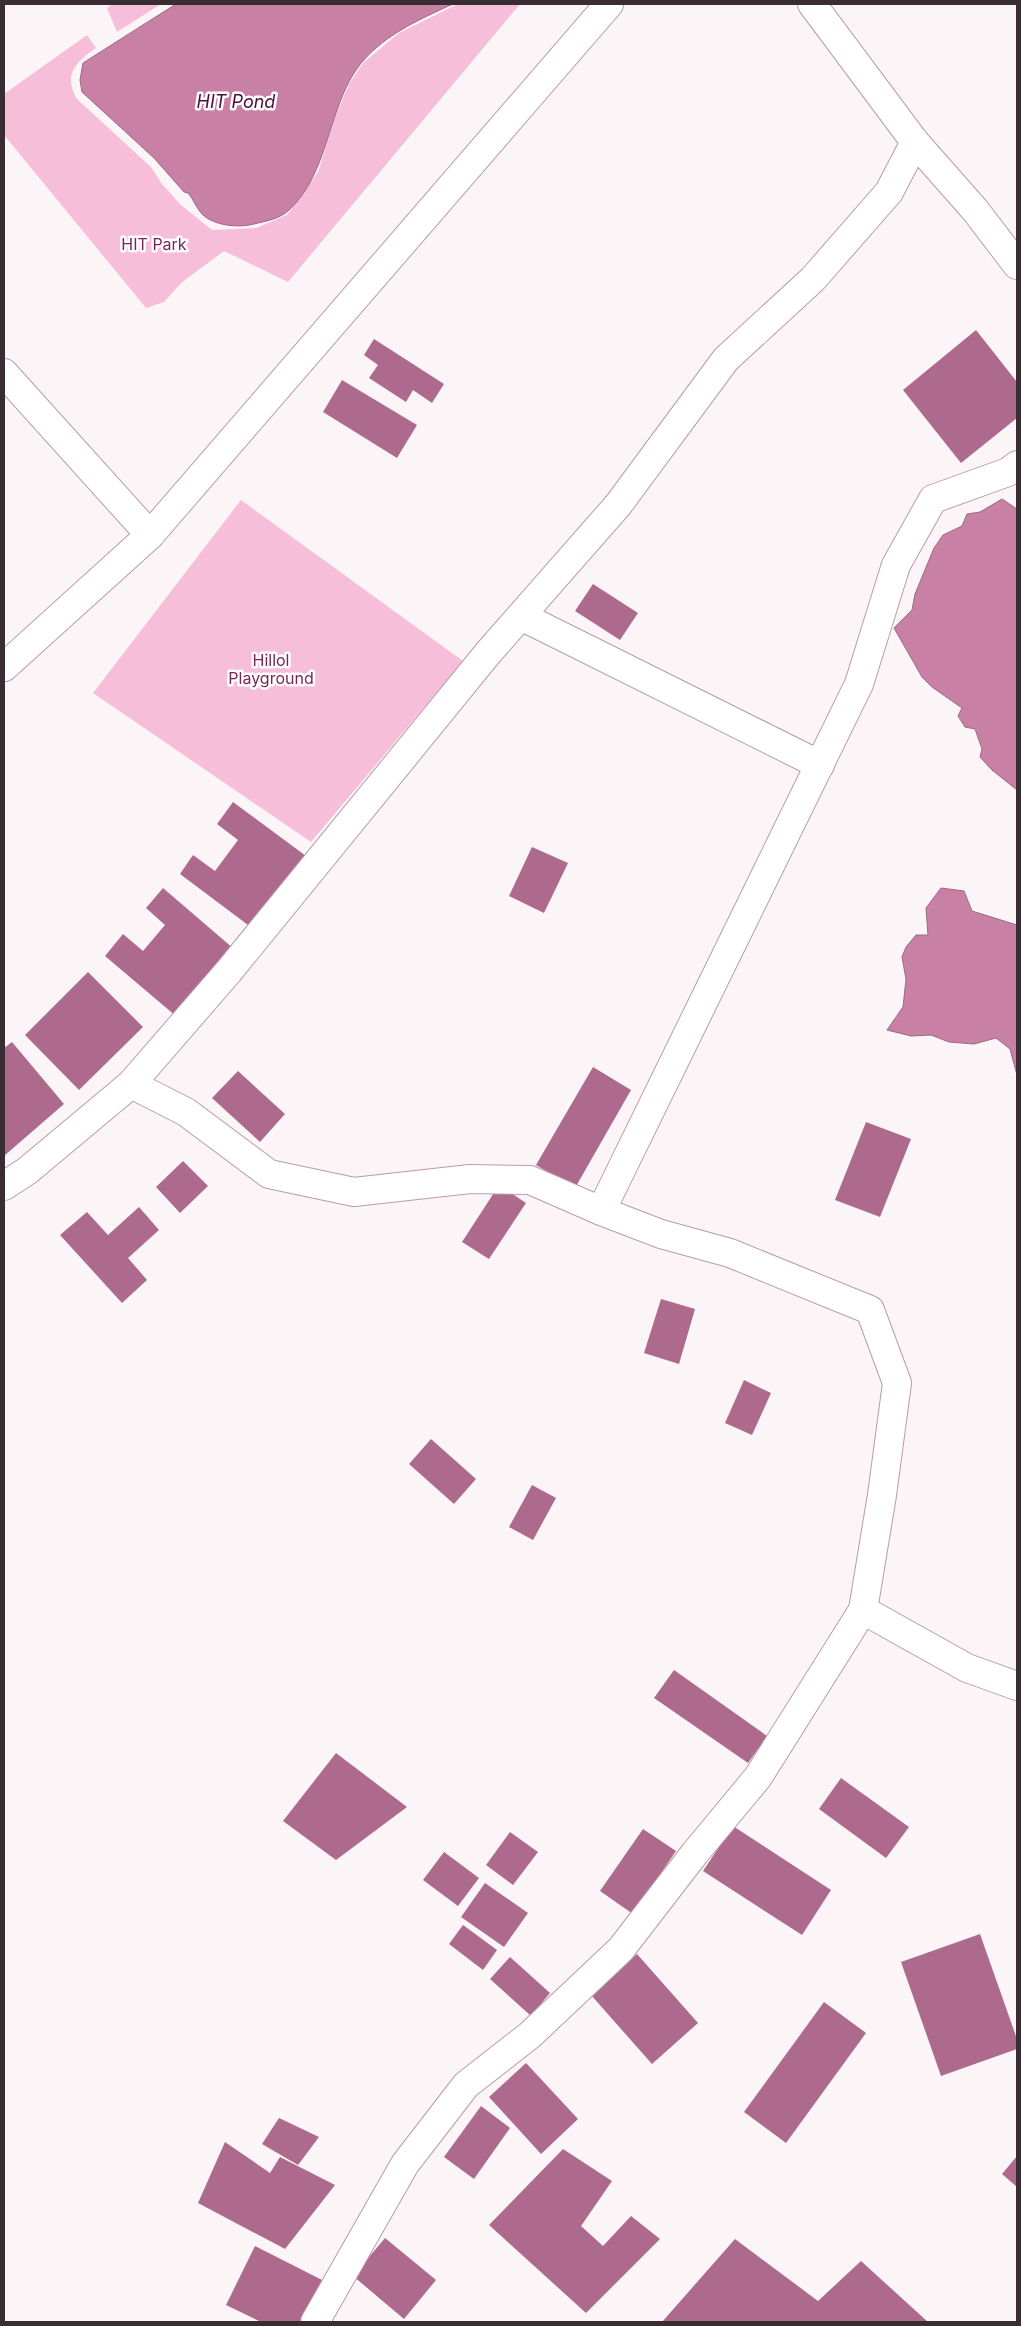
<svg xmlns="http://www.w3.org/2000/svg" width="1021" height="2326" viewBox="0 0 1021 2326" font-family="Inter,sans-serif">
  <rect width="100%" height="100%" fill="#fcf5f8"/>
  <g fill="#f7beda">
    <path d="M113 4H161L117 32 107 8Z"/>
    <path d="M458 4H520L288 282 224 251 181 283 164 302 146 308 4 135V94L87 35 96 48C75 63 63 74 77 99L152 168 161 183 181 205 212 230 256 228 287 215 318 172 336 115 349 84 363 63 399 33Z"/>
    <path d="M241 500 463 661 311 842 93 693Z"/>
  </g>
  <g fill="#c881a5" stroke="#9d6882">
    <path d="M176 4H453C418 20 379 37 356 70 328 111 328 174 289 210 280 219 266 221 254 224 239 228 215 226 203 215 196 208 194 200 188 193L184 192 154 158 82 92 80 80 83 63Z"/>
    <path d="M1002 499 1017 509V790L992 770 980 757 982 749 975 729 965 727 958 716 962 708 932 687 922 677 894 628 912 610 915 594 934 548 943 535 962 526 967 514 980 512Z"/>
    <path d="M941 888 964 891 972 911 1017 925V1075L1010 1049 996 1038 974 1044 949 1042 931 1035 911 1036 887 1030 903 1007 906 979 902 957 906 947 916 935H928L926 908Z"/>
  </g>
  <g fill="#ae6a8d">
    <path d="M976 330 1017 382V418L961 463 903 390Z"/>
    <path d="M374 339 444 384 432 403 413 390 406 402 369 378 378 365 364 355Z"/>
    <path d="M342 380 417 425 397 458 323 412Z"/>
    <path d="M593 584 638 613 620 640 575 611Z"/>
    <path d="M233 802 306 856 252 928 180 874 193 855 215 871 238 840 217 824Z"/>
    <path d="M532 847 568 863 544 913 509 896Z"/>
    <path d="M163 888 234 949 177 1017 105 956 123 934 143 951 165 925 146 908Z"/>
    <path d="M88 972 143 1027 79 1090 25 1035Z"/>
    <path d="M12 1042 64 1104 4 1156V1048Z"/>
    <path d="M593 1067 631 1090 575 1188 536 1165Z"/>
    <path d="M238 1071 285 1114 260 1142 212 1098Z"/>
    <path d="M866 1122 911 1139 880 1217 835 1200Z"/>
    <path d="M183 1161 208 1186 180 1213 156 1187Z"/>
    <path d="M499 1185 526 1203 489 1259 462 1242Z"/>
    <path d="M139 1207 159 1230 128 1258 147 1280 122 1303 60 1235 87 1212 108 1235Z"/>
    <path d="M661 1299 695 1309 679 1364 644 1353Z"/>
    <path d="M744 1380 771 1393 752 1435 725 1423Z"/>
    <path d="M431 1439 476 1479 454 1504 409 1464Z"/>
    <path d="M532 1485 556 1498 533 1540 509 1527Z"/>
    <path d="M674 1670 767 1736 748 1763 654 1698Z"/>
    <path d="M336 1753 407 1807 336 1860 283 1821Z"/>
    <path d="M841 1778 909 1827 886 1858 819 1809Z"/>
    <path d="M733 1826 831 1890 802 1935 703 1871Z"/>
    <path d="M643 1829 676 1851 633 1914 600 1891Z"/>
    <path d="M510 1832 538 1852 513 1885 486 1865Z"/>
    <path d="M444 1852 479 1878 458 1906 423 1880Z"/>
    <path d="M485 1883 528 1913 504 1947 461 1917Z"/>
    <path d="M463 1925 497 1950 483 1970 449 1944Z"/>
    <path d="M980 1934 1017 2039V2049L941 2076 901 1962Z"/>
    <path d="M637 1954 698 2023 652 2064 591 1995Z"/>
    <path d="M510 1957 550 1993 531 2016 490 1979Z"/>
    <path d="M824 2002 866 2033 786 2143 744 2112Z"/>
    <path d="M526 2063 578 2119 541 2154 489 2097Z"/>
    <path d="M481 2106 510 2128 474 2179 444 2157Z"/>
    <path d="M279 2118 319 2137 298 2165 262 2144Z"/>
    <path d="M225 2142 270 2173 280 2157 335 2185 285 2249 198 2203Z"/>
    <path d="M563 2149 612 2181 581 2226 603 2246 631 2216 660 2239 586 2313 489 2225Z"/>
    <path d="M1017 2156V2187L1002 2174Z"/>
    <path d="M385 2238 436 2280 404 2319 353 2276Z"/>
    <path d="M735 2239 818 2301 861 2261 928 2322H662Z"/>
    <path d="M255 2246 326 2282 306 2322H261L226 2305Z"/>
  </g>
  <g fill="none" stroke-linecap="round" stroke-linejoin="round">
    <defs>
      <g id="street">
        <path d="M812 4 915 142 975 210 1017 265"/>
        <path d="M4 373 150 535 4 667"/>
        <path d="M150 535 609 4"/>
        <path d="M521 616 820 765"/>
        <path d="M131 1084 186 1112 269 1174 354 1192 470 1179 530 1180 601 1211 661 1234 730 1253 870 1310 897 1383 882 1495 863 1610 967 1668 1017 1686"/>
        <path d="M4 1186 27 1171 131 1084 229 971 488 653 618 505 726 359 813 279 889 192 915 142"/>
        <path d="M601 1211 859 684 896 565 933 499 1008 472 1017 465"/>
        <path d="M315 2322 405 2164 466 2085 530 2035 621 1949 695 1853 758 1777 863 1610"/>
      </g>
    </defs>
    <use href="#street" stroke="#bb9aaa" stroke-width="30"/>
    <use href="#street" stroke="#fff" stroke-width="28"/>
  </g>
  <g text-anchor="middle" stroke-width="5" stroke-linejoin="round" paint-order="stroke">
    <g font-size="16" fill="#7a2658" stroke="#fff">
      <text x="154" y="250">HIT Park</text>
      <text x="271" y="666">Hillol<tspan x="271" dy="18">Playground</tspan></text>
    </g>
    <g font-size="18" font-style="italic" fill="#4d0e35" stroke="#fff">
      <text x="236" y="108">HIT Pond</text>
    </g>
  </g>
  <rect width="1021" height="2326" fill="none" stroke="#392c32" stroke-width="10"/>
</svg>
